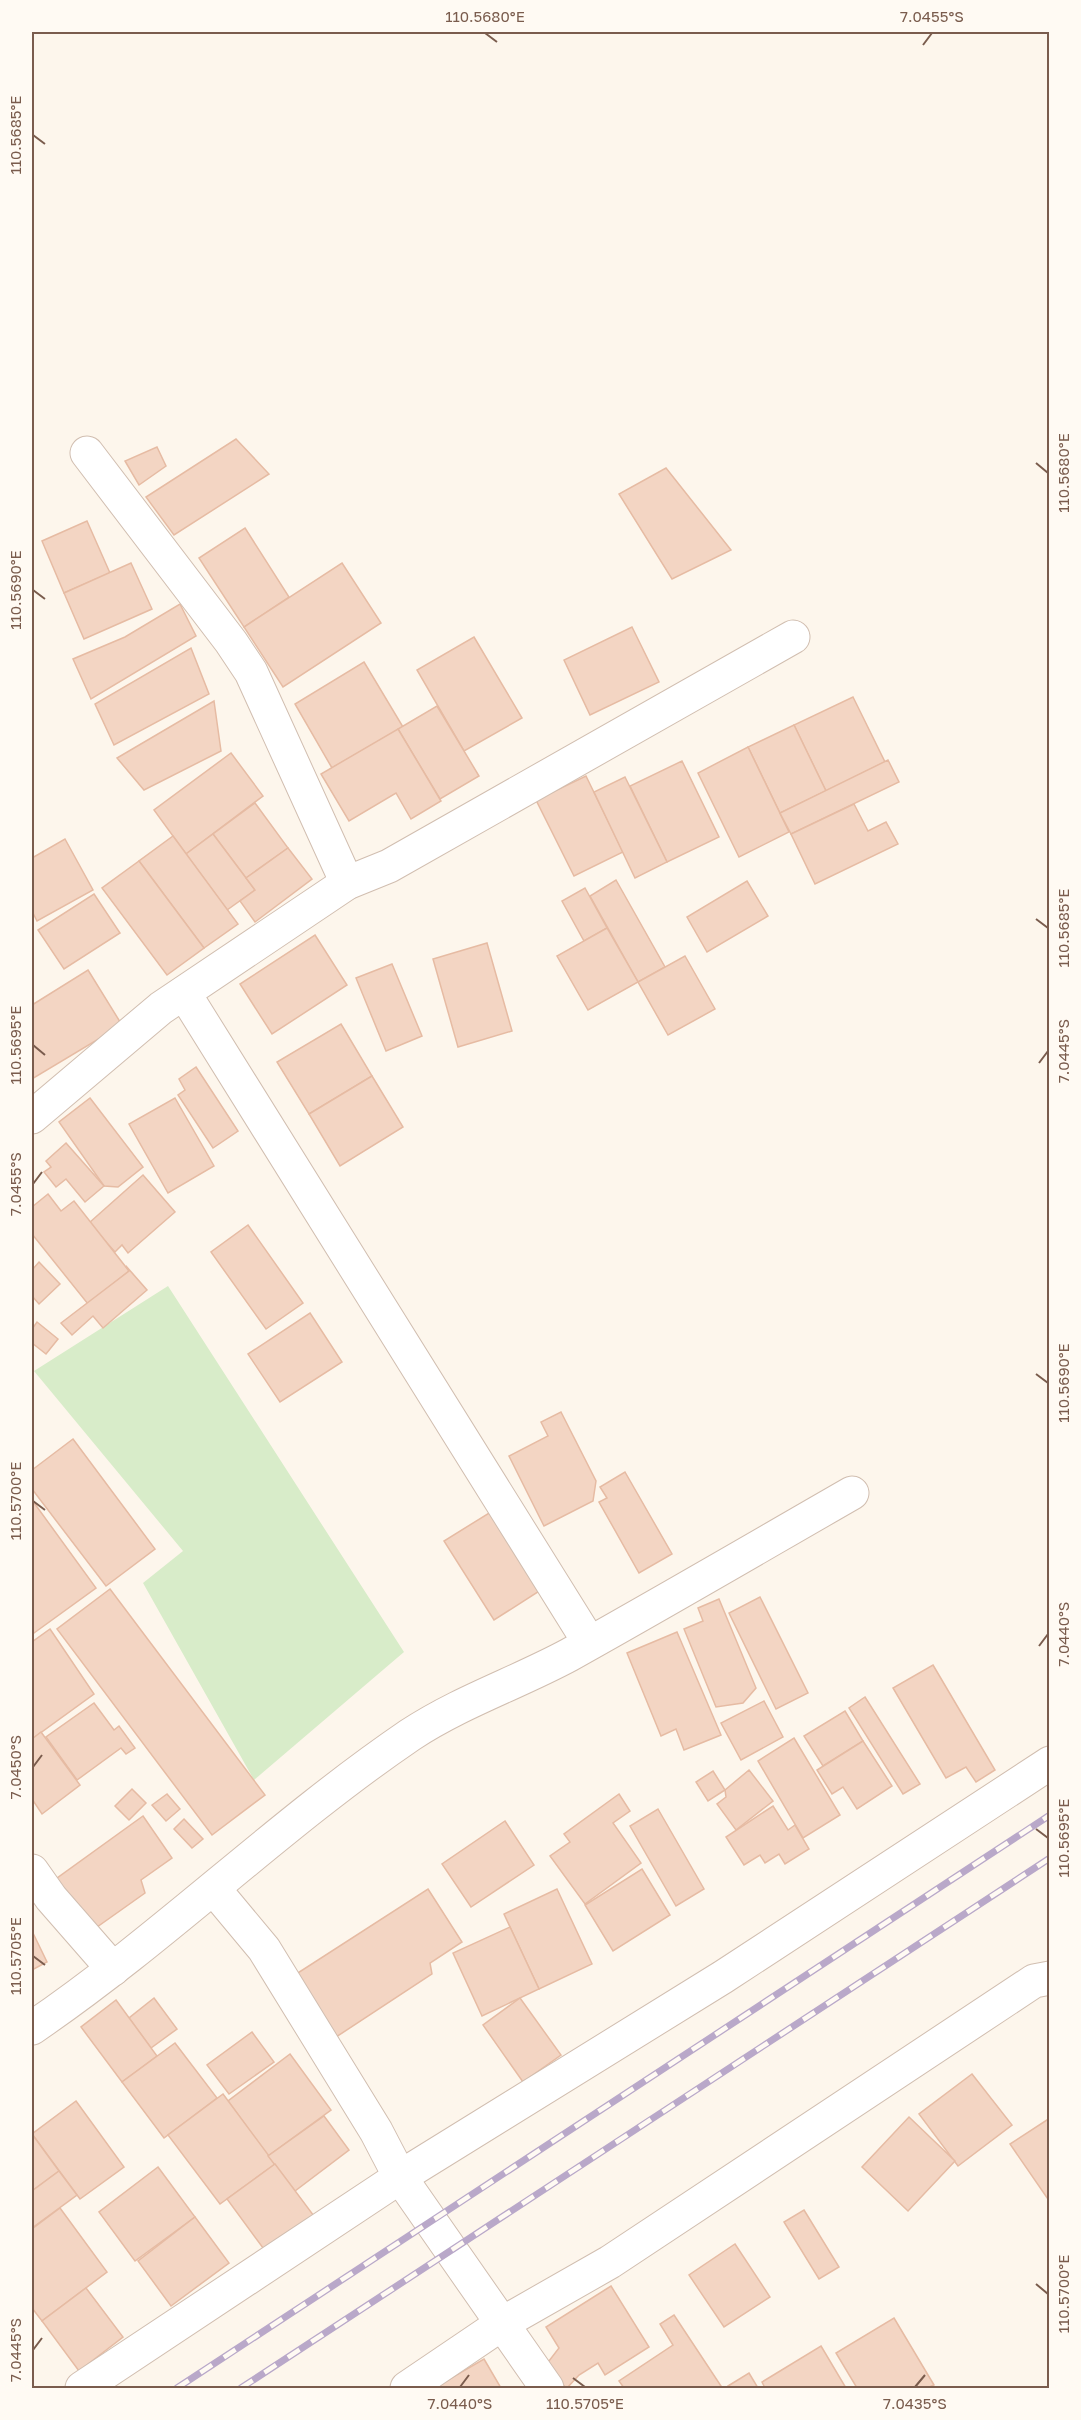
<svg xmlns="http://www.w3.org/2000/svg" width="1081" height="2420" viewBox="0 0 1081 2420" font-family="'Golos Text',sans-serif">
  <rect width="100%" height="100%" fill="#fdf6ec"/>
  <path fill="#d8ecc9" d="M168 1286 404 1652 254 1780 143 1583 183 1551 34 1371Z"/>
  <g fill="#f3d5c3" stroke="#e6bba3" stroke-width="1.5">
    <path d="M236 439 269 474 174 535 146 497Z"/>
    <path d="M157 447 166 466 139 485 125 461Z"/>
    <path d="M666 468 731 550 672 579 619 494Z"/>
    <path d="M87 521 110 573 64 593 42 541Z"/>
    <path d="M245 528 289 597 244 627 199 558Z"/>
    <path d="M131 563 152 609 84 639 64 593Z"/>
    <path d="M342 563 381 623 283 687 244 627Z"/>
    <path d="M180 604 196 636 91 699 73 659 125 637Z"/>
    <path d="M632 627 659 682 590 715 564 660Z"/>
    <path d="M474 637 522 718 464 751 417 670Z"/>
    <path d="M191 648 209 694 114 745 95 704Z"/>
    <path d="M364 662 403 727 332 768 295 704Z"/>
    <path d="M853 697 885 762 826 791 794 725Z"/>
    <path d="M214 701 221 751 144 790 117 758Z"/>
    <path d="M437 706 479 776 440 799 398 729Z"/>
    <path d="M794 725 826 791 780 813 748 747Z"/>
    <path d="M398 729 441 801 411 819 396 793 349 821 321 774Z"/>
    <path d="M748 747 789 832 739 857 698 773Z"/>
    <path d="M231 753 263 796 186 854 154 810Z"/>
    <path d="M888 760 899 782 791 834 780 813Z"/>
    <path d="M682 761 719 837 667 862 630 786Z"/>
    <path d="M586 776 623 852 574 876 536 800Z"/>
    <path d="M625 777 667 862 635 878 594 792Z"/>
    <path d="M255 803 288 848 246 878 213 834Z"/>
    <path d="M854 804 868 831 886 822 898 844 815 884 791 834Z"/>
    <path d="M213 834 255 890 227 910 186 854Z"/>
    <path d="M173 836 238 924 204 948 139 861Z"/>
    <path d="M65 839 93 890 37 921 32 911V858Z"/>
    <path d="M288 848 312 879 255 922 240 901 255 890 246 878Z"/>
    <path d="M139 861 204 948 167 975 102 888Z"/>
    <path d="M616 880 665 967 638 982 590 896Z"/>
    <path d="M747 881 768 916 707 952 687 917Z"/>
    <path d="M585 888 607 928 584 941 562 901Z"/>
    <path d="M94 894 120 933 64 969 38 930Z"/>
    <path d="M607 928 638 982 588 1010 557 956Z"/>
    <path d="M315 935 347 985 272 1034 240 984Z"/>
    <path d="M487 943 512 1031 458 1047 433 959Z"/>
    <path d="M685 956 715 1009 668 1035 638 982Z"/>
    <path d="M392 964 422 1036 386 1051 356 978Z"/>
    <path d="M88 970 122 1025 32 1079V1005Z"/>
    <path d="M341 1024 372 1076 309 1114 277 1062Z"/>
    <path d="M196 1067 238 1131 213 1148 178 1095 185 1090 179 1079Z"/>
    <path d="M372 1076 403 1127 340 1166 309 1114Z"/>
    <path d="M90 1098 143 1167 118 1187 104 1186 59 1122Z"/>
    <path d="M175 1098 214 1166 168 1193 129 1124Z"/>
    <path d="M66 1143 104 1186 85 1202 66 1179 56 1187 44 1172 51 1167 46 1161Z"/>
    <path d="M143 1175 175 1212 128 1253 122 1245 115 1252 89 1223Z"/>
    <path d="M48 1194 61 1211 74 1201 129 1271 88 1304 32 1234V1207Z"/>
    <path d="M248 1225 303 1303 266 1329 211 1252Z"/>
    <path d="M39 1262 60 1284 39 1304 32 1296V1270Z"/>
    <path d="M126 1266 147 1290 103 1328 93 1316 72 1335 61 1323 129 1271Z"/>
    <path d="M310 1313 342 1362 280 1402 248 1354Z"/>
    <path d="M37 1322 58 1339 46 1354 32 1343V1329Z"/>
    <path d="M561 1412 596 1481 593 1501 544 1526 509 1456 548 1436 541 1422Z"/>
    <path d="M73 1439 155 1549 106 1586 32 1489V1470Z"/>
    <path d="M625 1472 672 1554 639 1573 599 1502 607 1498 600 1487Z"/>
    <path d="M32 1500 96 1588 34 1633 32 1630Z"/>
    <path d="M494 1510 544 1588 494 1620 444 1541Z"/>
    <path d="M110 1589 265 1795 212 1835 57 1629Z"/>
    <path d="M760 1597 808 1693 776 1709 729 1613Z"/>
    <path d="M719 1599 756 1688 743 1703 716 1707 684 1629 703 1621 698 1608Z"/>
    <path d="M50 1629 94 1694 32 1739V1642Z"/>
    <path d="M677 1632 721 1735 684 1750 676 1729 661 1736 627 1653Z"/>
    <path d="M933 1665 995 1770 976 1782 966 1767 946 1778 893 1688Z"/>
    <path d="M865 1697 920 1784 903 1794 849 1708Z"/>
    <path d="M764 1701 783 1737 741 1760 721 1723Z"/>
    <path d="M94 1703 114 1730 119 1726 135 1748 126 1754 121 1748 77 1780 46 1737Z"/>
    <path d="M845 1711 863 1741 823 1766 804 1736Z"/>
    <path d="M41 1732 80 1785 42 1814 32 1799V1739Z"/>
    <path d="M794 1738 840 1815 803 1838 758 1761Z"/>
    <path d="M863 1741 892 1786 857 1809 843 1787 832 1794 817 1770Z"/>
    <path d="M749 1770 773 1801 736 1830 717 1804 726 1797 725 1790Z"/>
    <path d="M713 1771 725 1790 708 1801 696 1782Z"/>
    <path d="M132 1789 146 1803 129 1820 115 1806Z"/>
    <path d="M167 1794 180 1809 166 1821 152 1805Z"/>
    <path d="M619 1794 630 1811 613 1823 641 1863 585 1904 550 1856 570 1842 564 1834Z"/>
    <path d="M773 1806 788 1830 795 1825 809 1849 785 1864 779 1854 765 1863 760 1855 744 1865 726 1837Z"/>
    <path d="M658 1809 704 1889 676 1906 630 1826Z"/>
    <path d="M143 1816 172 1858 141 1880 145 1893 90 1932 53 1881Z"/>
    <path d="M184 1819 203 1839 192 1848 174 1829Z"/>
    <path d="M505 1821 534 1865 471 1907 442 1864Z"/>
    <path d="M642 1869 670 1915 613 1951 585 1905Z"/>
    <path d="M428 1889 462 1942 430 1963 432 1974 330 2041 290 1978Z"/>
    <path d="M557 1889 592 1964 539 1989 504 1914Z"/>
    <path d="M510 1927 539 1989 482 2016 453 1953Z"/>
    <path d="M32 1931 47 1962 32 1970Z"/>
    <path d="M154 1998 177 2029 151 2048 129 2018Z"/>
    <path d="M520 1998 561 2055 523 2082 483 2025Z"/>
    <path d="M116 2000 157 2056 122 2082 81 2027Z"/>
    <path d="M252 2032 274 2062 229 2094 207 2065Z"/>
    <path d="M175 2043 217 2098 164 2138 122 2082Z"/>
    <path d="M290 2054 331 2110 268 2156 228 2101Z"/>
    <path d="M972 2074 1012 2125 958 2166 919 2114Z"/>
    <path d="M223 2094 275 2164 220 2204 168 2135Z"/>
    <path d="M76 2101 124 2167 80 2199 32 2134Z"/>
    <path d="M324 2116 349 2150 295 2191 268 2156Z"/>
    <path d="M909 2117 955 2161 908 2211 862 2167Z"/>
    <path d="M1050 2118V2202L1010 2144Z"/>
    <path d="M32 2134 59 2171 32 2191Z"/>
    <path d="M275 2164 314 2216 266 2252 227 2199Z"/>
    <path d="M158 2167 195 2217 135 2261 99 2212Z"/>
    <path d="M59 2171 77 2195 32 2228V2191Z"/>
    <path d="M60 2208 107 2272 42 2321 32 2308V2229Z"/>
    <path d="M804 2210 839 2267 819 2279 784 2222Z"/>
    <path d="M195 2217 229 2263 171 2306 138 2261Z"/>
    <path d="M735 2244 770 2297 724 2327 689 2275Z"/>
    <path d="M611 2286 649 2347 605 2375 598 2363 579 2375 567 2388 542 2370 559 2348 546 2327Z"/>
    <path d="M86 2288 123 2337 79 2371 42 2321Z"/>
    <path d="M674 2315 721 2386 717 2388H624L619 2381 673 2345 660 2324Z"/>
    <path d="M894 2318 934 2385 927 2388H857L836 2353Z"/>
    <path d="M821 2346 846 2388H765L762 2382Z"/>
    <path d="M484 2359 501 2388H434Z"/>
    <path d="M749 2373 758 2388H730L728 2386Z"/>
  </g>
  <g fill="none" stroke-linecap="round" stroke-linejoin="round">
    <defs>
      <g id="street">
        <path d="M87 453 231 642 251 672 347 883"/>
        <path d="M184 993 589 1642"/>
        <path d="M32 1117 161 1008 347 883 389 866 793 637"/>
        <path d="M32 1871 51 1898 113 1969"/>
        <path d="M214 1889 264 1949 376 2131 400 2177 547 2388"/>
        <path d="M32 2028C164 1938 278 1825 410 1735 460 1702 517 1683 569 1655 664 1602 758 1547 852 1493"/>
        <path d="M82 2388 400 2177 723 1977 1050 1763"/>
        <path d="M407 2388 503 2323 610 2262 1034 1981 1050 1978"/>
      </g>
    </defs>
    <use href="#street" stroke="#d1beb0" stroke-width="35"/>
    <use href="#street" stroke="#fff" stroke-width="33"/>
    <defs>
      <g id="rail">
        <path d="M177 2388 1050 1815"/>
        <path d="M241 2388 1050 1858"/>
      </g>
    </defs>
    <use href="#rail" stroke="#b9a8c9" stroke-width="7"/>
    <use href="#rail" stroke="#fffaf3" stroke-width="4.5" stroke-dasharray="14" stroke-linecap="butt"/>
  </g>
  <path fill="none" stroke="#7a5c4d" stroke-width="2" d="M485 33 497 42M923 45 932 33M33 135 45 144M1036 463 1048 473M33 590 45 599M1036 919 1048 928M33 1045 45 1055M1039 1063 1048 1051M33 1184 42 1172M1036 1374 1048 1383M33 1501 45 1510M1039 1646 1048 1634M33 1767 42 1755M1036 1829 1048 1838M33 1956 45 1965M1036 2284 1048 2294M33 2350 42 2338M573 2378 585 2387M460 2387 469 2375M915 2387 925 2375"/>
  <rect width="1081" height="2420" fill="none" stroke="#fffaf3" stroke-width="66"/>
  <rect x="33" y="33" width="1015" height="2354" fill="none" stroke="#7a5c4d" stroke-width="2"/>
  <g font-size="15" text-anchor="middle" fill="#7a5c4d">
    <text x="485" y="22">110.5680°E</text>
    <text x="932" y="22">7.0455°S</text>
    <text transform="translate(16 135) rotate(-90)" y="5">110.5685°E</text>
    <text transform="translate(1064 473) rotate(-90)" y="5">110.5680°E</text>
    <text transform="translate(16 590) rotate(-90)" y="5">110.5690°E</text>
    <text transform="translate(1064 928) rotate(-90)" y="5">110.5685°E</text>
    <text transform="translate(16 1045) rotate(-90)" y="5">110.5695°E</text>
    <text transform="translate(1064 1051) rotate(-90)" y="5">7.0445°S</text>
    <text transform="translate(16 1184) rotate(-90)" y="5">7.0455°S</text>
    <text transform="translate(1064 1383) rotate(-90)" y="5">110.5690°E</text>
    <text transform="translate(16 1501) rotate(-90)" y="5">110.5700°E</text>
    <text transform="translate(1064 1634) rotate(-90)" y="5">7.0440°S</text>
    <text transform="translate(16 1767) rotate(-90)" y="5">7.0450°S</text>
    <text transform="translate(1064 1838) rotate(-90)" y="5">110.5695°E</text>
    <text transform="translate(16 1956) rotate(-90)" y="5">110.5705°E</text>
    <text transform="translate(1064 2294) rotate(-90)" y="5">110.5700°E</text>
    <text transform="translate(16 2350) rotate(-90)" y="5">7.0445°S</text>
    <text x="460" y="2409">7.0440°S</text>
    <text x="585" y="2409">110.5705°E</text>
    <text x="915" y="2409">7.0435°S</text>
  </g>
</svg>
